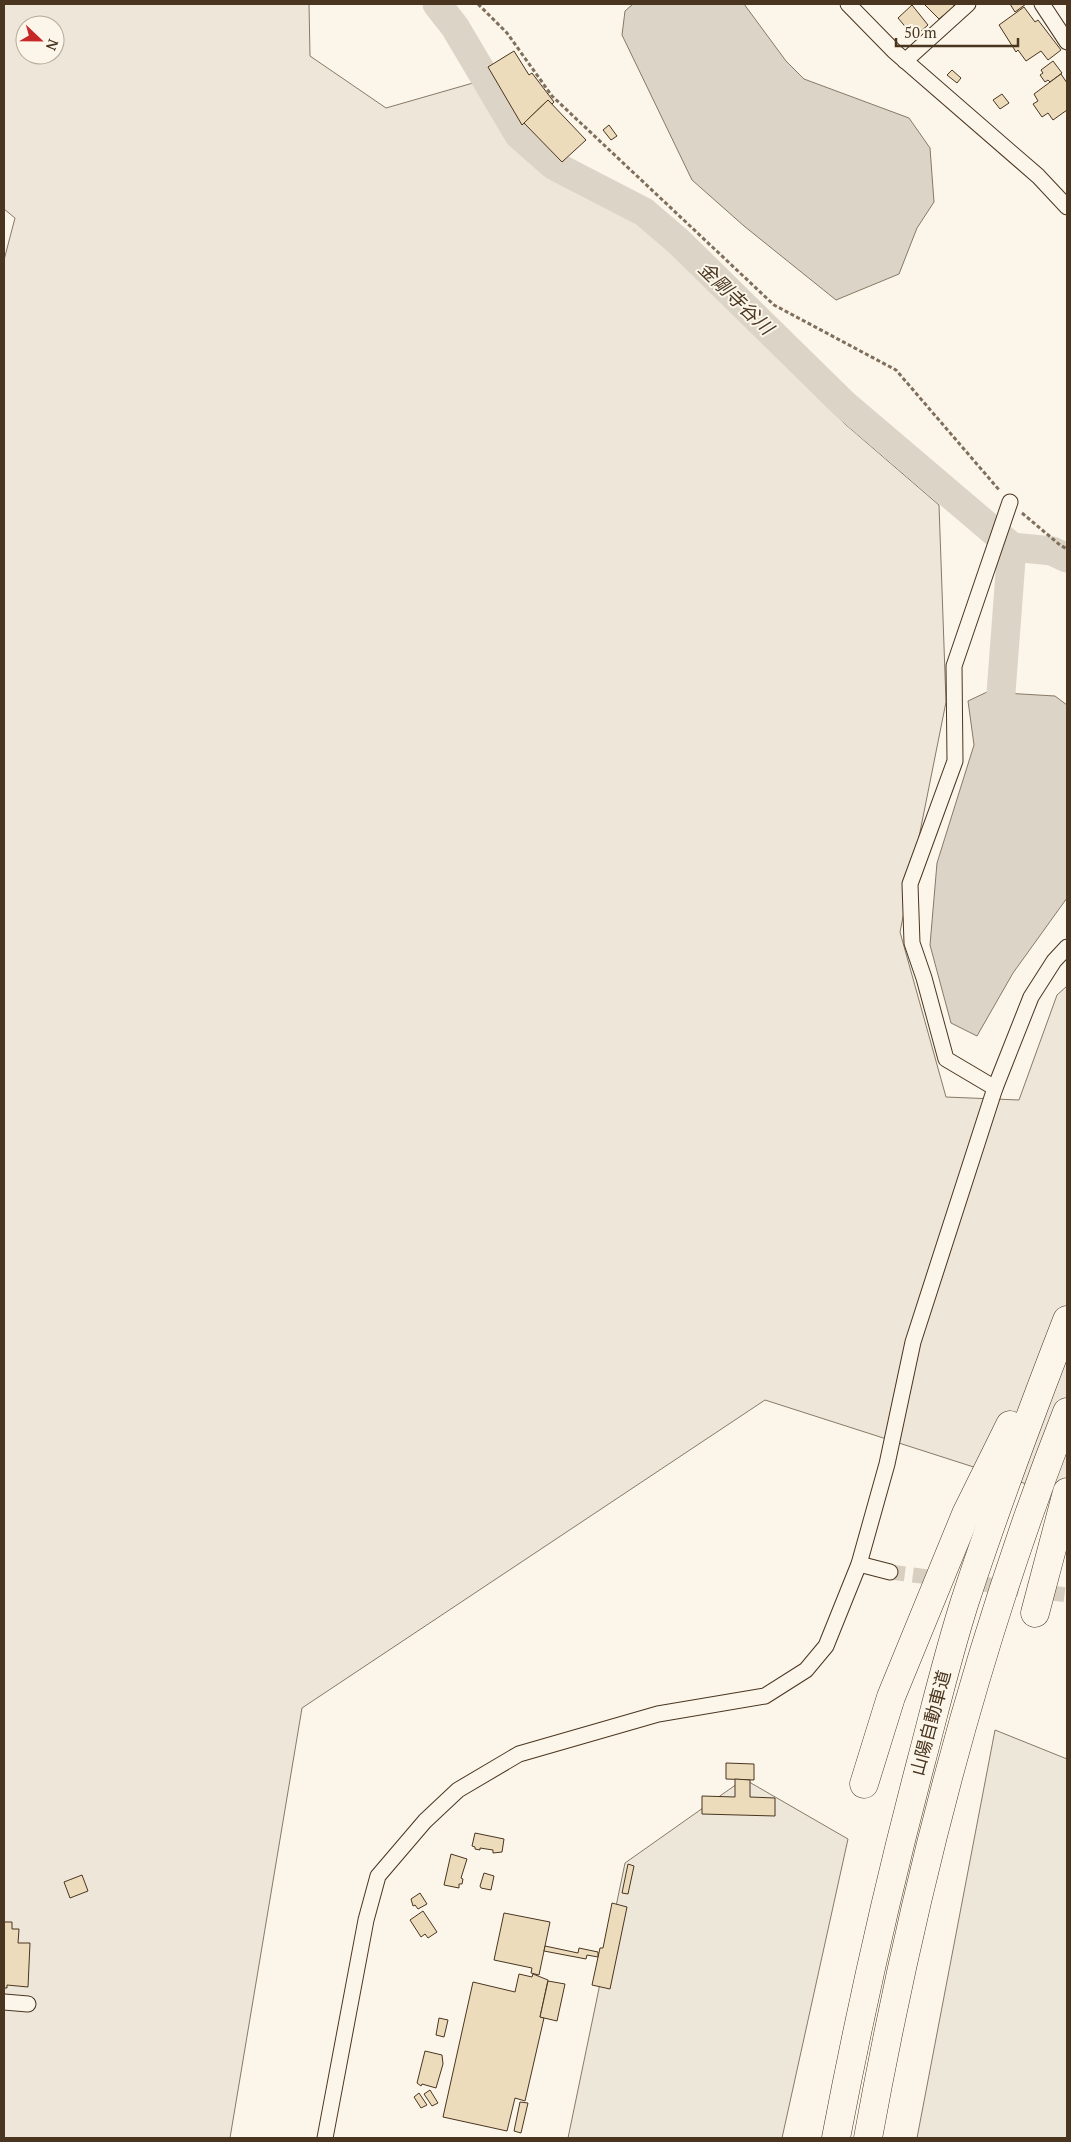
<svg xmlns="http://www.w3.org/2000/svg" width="1071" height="2142" viewBox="0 0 1071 2142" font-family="'PT Serif','Noto Sans JP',serif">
  <rect width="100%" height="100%" fill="#fbf6e9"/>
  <path fill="#ede6d9" stroke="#887966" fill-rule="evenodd" d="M4 4H309L310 56 386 108 473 83 537 169 642 223 845 424 939 505 946 702 900 932 946 1097 1019 1100 1057 995 1067 986V1497L765 1400 302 1708 230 2138H4V260L15 218 4 209ZM25 25H55V55H25Z"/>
  <g fill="#ede7d9" stroke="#887966">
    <path d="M995 1730 1067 1759V2138H917Z"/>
    <path d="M744 1779 848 1839 782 2138H568L625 1863Z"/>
  </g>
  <g fill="#dcd4c6" stroke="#887966">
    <path d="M633 4H744L786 61 804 79 909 118 930 148 934 202 917 228 899 274 836 300 744 226 692 180 622 35 625 11Z"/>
    <path d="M987 692 1055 696 1067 705V898L1013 973 977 1036 951 1023 930 945 937 863 974 745 968 701Z"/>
  </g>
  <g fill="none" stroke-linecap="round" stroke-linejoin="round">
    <g stroke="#dcd4c6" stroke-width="29">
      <path d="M437 4 455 27 519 135 553 165 644 212 679 242 844 404 1012 547 1052 551 1067 558"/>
      <path d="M1001 693 1012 547"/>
    </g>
  </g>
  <g fill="#ecdcbc" stroke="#4a3520">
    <path d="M924 4H954V7L939 19Z"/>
    <path d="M1010 4H1026L1015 12Z"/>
    <path d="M912 5 928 25 914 37 898 18Z"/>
    <path d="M1024 7 1035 22 1038 20 1061 50 1048 60 1041 51 1026 61 1018 50 1016 52 999 25Z"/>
    <path d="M514 51 529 75 532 73 554 102 552 104 548 100 522 125 488 67Z"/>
    <path d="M1053 61 1062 73 1050 82 1048 80 1045 82 1040 75 1043 73 1041 70Z"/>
    <path d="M952 70 961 78 957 83 947 75Z"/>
    <path d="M1061 74 1067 83V110L1053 120 1048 113 1042 117 1033 104 1038 101 1034 94Z"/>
    <path d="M1002 94 1009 103 1000 109 993 100Z"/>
    <path d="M548 100 586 140 562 162 524 123Z"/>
    <path d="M609 125 617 136 611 140 603 130Z"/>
    <path d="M726 1763 754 1764V1780L726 1779Z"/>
    <path d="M735 1779 750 1780V1797L775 1798V1816L702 1814V1796L735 1797Z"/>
    <path d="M475 1833 504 1839 502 1852 493 1853V1850L480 1848V1850L475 1849V1847L472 1846Z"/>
    <path d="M451 1854 467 1859 461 1878 463 1879 462 1884H459V1888L444 1885Z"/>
    <path d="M628 1864 634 1866 628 1894 622 1893Z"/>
    <path d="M484 1873 494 1876 491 1890 481 1888 480 1886Z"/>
    <path d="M82 1875 88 1891 70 1898 64 1882Z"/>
    <path d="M420 1893 427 1904 418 1909 415 1905 413 1906 411 1899Z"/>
    <path d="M612 1903 627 1907 610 1989 592 1985 600 1948H603Z"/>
    <path d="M423 1911 437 1932 428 1938 425 1934 421 1937 410 1920Z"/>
    <path d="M504 1913 550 1922 539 1975 531 1973 532 1968 494 1960Z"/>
    <path d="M4 1922H12V1929H19L18 1943H30L28 1987 7 1985V1988H4Z"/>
    <path d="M545 1946 578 1953 579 1948 598 1952V1957L587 1955 586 1959 544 1951Z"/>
    <path d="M519 1974 532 1977 533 1974 548 1980 540 2017 544 2018 525 2101 515 2098 507 2131 443 2117 473 1982 515 1992Z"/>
    <path d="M548 1981 565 1984 557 2021 540 2017Z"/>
    <path d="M439 2018 448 2020 444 2037 436 2035Z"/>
    <path d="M425 2051 442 2055 443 2064 436 2088 422 2084 421 2086 417 2083Z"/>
    <path d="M430 2090 438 2103 432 2106 424 2094Z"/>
    <path d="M419 2093 427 2105 421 2108 414 2097Z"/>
    <path d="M520 2102 528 2103 521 2133 514 2131Z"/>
  </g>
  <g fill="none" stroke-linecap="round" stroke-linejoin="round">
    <path stroke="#d8cfc1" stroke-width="15" stroke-dasharray="15 8" stroke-linecap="butt" d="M890 1572 1067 1595"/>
    <defs>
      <g id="minor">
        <path d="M848 4 894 51 1038 176 1067 207"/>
        <path d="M1042 4 1067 42"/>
        <path d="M905 61 968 4"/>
        <path d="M995 1088 946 1059 924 978 912 943 910 884 955 761 954 666 1010 502"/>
        <path d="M859 1564 890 1572"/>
        <path d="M4 2002 28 2004"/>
        <path d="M325 2138 366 1920 378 1876 425 1821 458 1790 519 1754 658 1714 765 1696 806 1670 826 1646 859 1564 887 1464 913 1342 995 1088 1031 997 1054 961 1067 947"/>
      </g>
      <g id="motorway">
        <path d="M1035 1613 1067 1492"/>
        <path d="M864 1784 891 1697 966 1514 1010 1425"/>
        <path d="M836 2138C860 2012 888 1887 921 1762 935 1709 948 1654 965 1601 996 1506 1031 1413 1067 1320"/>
        <path d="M868 2138C913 1891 975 1646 1067 1412"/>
      </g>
    </defs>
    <use href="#minor" stroke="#4a3520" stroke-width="17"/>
    <use href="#motorway" stroke="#4a3520" stroke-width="29"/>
    <g stroke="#7f6f5c" stroke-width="3" stroke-dasharray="4 2.5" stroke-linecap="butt">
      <path d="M478 4 507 33 552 96 774 305 896 370 1000 491"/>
      <path d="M1022 513 1060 545 1067 549"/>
    </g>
    <use href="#minor" stroke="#fbf6e9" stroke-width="15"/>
    <use href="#motorway" stroke="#fbf6e9" stroke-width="28"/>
  </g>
  <g text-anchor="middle" stroke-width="4" stroke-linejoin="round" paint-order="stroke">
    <g font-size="18" fill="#4a3520" stroke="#fbf6e9">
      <text transform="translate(931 1723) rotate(-75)" y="6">山陽自動車道</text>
    </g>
    <g font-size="19" font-style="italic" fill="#4a3520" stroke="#fbf6e9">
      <text transform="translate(736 298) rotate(44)" y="7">金剛寺谷川</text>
    </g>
  </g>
  <rect width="1071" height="2142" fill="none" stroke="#4a3520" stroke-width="10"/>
  <g transform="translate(40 40) rotate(112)"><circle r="24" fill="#fbf6e9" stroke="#b4a999"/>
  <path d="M0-4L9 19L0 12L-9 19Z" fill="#c62828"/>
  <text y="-8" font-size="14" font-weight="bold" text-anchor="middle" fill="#4a3520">N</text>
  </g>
  <path d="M896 38v8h122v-8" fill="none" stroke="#4a3520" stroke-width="2.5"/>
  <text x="904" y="38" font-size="15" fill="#4a3520" stroke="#fbf6e9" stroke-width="4" paint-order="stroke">50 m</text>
</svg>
